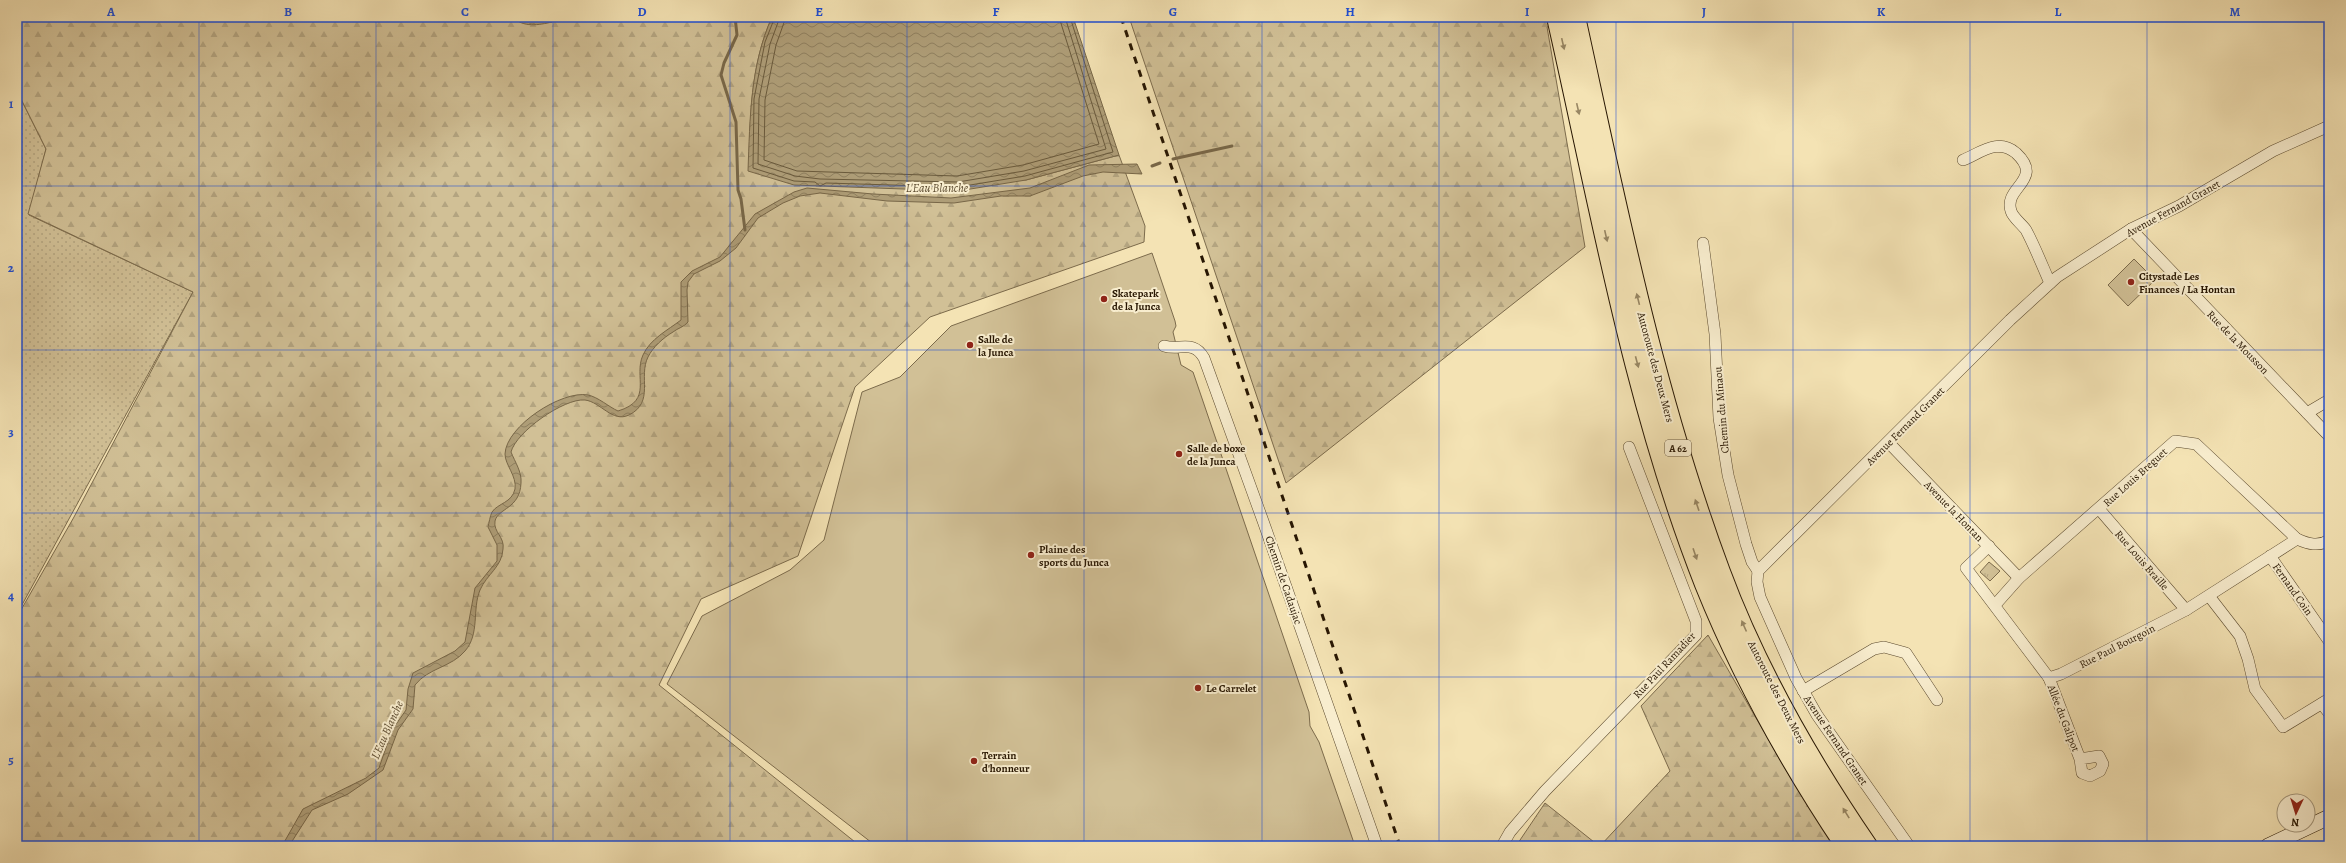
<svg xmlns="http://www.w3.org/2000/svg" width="2346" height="863" viewBox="0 0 2346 863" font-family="Alegreya,serif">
  <defs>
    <pattern id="grass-dots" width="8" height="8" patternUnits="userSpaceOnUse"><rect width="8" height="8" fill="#d1c096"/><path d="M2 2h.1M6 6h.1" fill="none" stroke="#b3a480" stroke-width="1.8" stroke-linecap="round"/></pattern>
    <pattern id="forest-firs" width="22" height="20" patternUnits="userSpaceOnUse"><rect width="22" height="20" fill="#d1c096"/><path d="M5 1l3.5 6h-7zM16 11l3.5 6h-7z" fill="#b3a480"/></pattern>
    <pattern id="park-tufts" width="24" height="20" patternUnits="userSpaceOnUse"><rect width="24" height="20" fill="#d1c096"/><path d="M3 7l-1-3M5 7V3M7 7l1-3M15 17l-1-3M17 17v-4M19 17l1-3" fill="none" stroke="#b3a480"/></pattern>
    <pattern id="water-waves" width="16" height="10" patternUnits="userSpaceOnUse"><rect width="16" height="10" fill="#ae9d77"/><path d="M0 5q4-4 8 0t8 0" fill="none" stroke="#8e7f5f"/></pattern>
  </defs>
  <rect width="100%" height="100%" fill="#f4e3b4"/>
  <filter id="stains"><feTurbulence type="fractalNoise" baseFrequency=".005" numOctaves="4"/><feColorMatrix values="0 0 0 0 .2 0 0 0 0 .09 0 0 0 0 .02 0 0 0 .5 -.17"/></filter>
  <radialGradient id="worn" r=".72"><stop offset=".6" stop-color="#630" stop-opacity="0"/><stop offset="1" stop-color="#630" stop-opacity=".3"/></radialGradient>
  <path fill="url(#grass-dots)" stroke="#7c6b4c" d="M17 91 46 149 29 215 193 292 17 614Z"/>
  <g fill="url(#forest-firs)" stroke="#7c6b4c">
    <path d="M17 17H513L516 21 552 22 556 17H772C750 66 750 118 749 171L1026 180 1119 155 1145 226 1144 242 930 317 855 387 798 556 701 599 659 685 860 846H17V617L74 517 193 292 28 214 46 149 17 91Z"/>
    <path d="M1129 17H1580L1547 27 1585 247 1286 483Z"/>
    <path d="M1708 635 1793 782 1835 846H1600L1670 771 1641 706Z"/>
    <path d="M1545 803 1599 846H1516Z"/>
  </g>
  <path fill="url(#park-tufts)" stroke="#7c6b4c" d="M1989 562 2000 571 1990 581 1980 572Z"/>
  <g fill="#d1c096" stroke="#7c6b4c">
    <path d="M1152 253 1175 321 1176 326 1173 332 1181 365 1193 372 1309 712 1310 726 1319 742 1355 846H876L667 684 702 616 790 570 824 540 862 392 900 377 951 326Z"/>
    <path d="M2134 259 2155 280 2128 306 2108 285Z"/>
  </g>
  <g fill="url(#water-waves)" stroke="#786748">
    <path d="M513 17H556L552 22C539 25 523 28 513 17Z"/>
    <path d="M772 17H1073L1119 155 1026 180 958 191 794 185 748 171C750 118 750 66 772 17Z"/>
    <path d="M1137 164 1142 174 1103 172 1083 176 1030 196H1001L954 203 887 201 820 193 800 196 783 203 758 218 736 248 720 261 694 274 688 282 687 290 688 322C684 327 678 328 673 332 663 338 653 347 648 357 638 377 655 402 629 415 612 423 601 402 585 400 564 398 516 432 511 452 515 462 522 472 521 483 520 509 498 508 495 521 493 532 505 537 503 549 502 567 487 574 480 590 472 609 480 634 465 651 452 667 428 668 415 685L413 709 398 730 383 770 348 794 312 810 289 846H282L303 809 366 778 379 768 392 730 406 710 408 689 413 673 455 651 465 642 475 588 497 561V545L488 527C489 523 490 516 492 512 498 503 512 503 515 489 517 476 505 465 505 454 506 426 562 390 588 395 598 397 609 407 618 411 654 400 633 377 643 355 650 339 668 330 681 320V282L692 271 720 257 755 214 794 192 807 188 873 194 951 198 1030 188 1089 165Z"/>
  </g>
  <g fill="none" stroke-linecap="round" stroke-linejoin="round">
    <g stroke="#6a5a3c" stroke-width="1">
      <path d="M775 17 765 42 754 99 753 168 794 181 815 182 820 186 826 183 958 187 1025 176 1113 152 1070 17"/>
      <path d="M780 17 770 44 759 99 758 164 795 176 820 179 958 182 1024 171 1106 149 1065 17"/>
      <path d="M786 17 776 45 765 100 764 160 797 171 957 176 1023 165 1099 144 1059 17"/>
    </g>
    <g stroke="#786748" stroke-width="3">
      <path d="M735 17 737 35 724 63 721 75 736 122 738 190 741 199 745 230"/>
      <path d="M1173 159 1232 146"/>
      <path d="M1152 166 1160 163"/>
    </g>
    <defs>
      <g id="minor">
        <path d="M1963 160C1982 152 1998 138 2016 153 2045 180 2003 187 2011 211 2013 218 2022 224 2026 230 2035 247 2042 265 2050 283"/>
        <path d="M2131 229 2329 436"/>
        <path d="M1703 243 1715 334 1719 418 1728 475 1746 544 1752 562 1758 571"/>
        <path d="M1164 346C1180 351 1193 339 1204 358L1263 521 1377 846"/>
        <path d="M2307 413 2329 400"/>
        <path d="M1889 443 2019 578"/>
        <path d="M2099 509 2186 610"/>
        <path d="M1989 546 1966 568 2049 678 2061 674 2186 610 2297 539C2308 544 2319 547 2329 540"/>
        <path d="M2270 556 2329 641"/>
        <path d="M2209 596 2240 636 2248 659 2255 689 2283 727 2329 699"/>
        <path d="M1995 605 2019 578 2175 441 2196 444 2297 539"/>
        <path d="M2049 678 2080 759 2082 773 2090 776 2100 771 2103 764 2099 756 2080 759"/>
        <path d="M1803 691 1874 649 1884 647 1906 653 1937 700"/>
        <path d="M2322 704 2329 713"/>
        <path d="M1502 846 1510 832 1545 791 1696 635V621L1629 447"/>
        <path d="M1909 846 1817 715 1796 678 1760 597 1757 582 1758 571 2010 320 2057 277 2131 229 2179 206 2273 151 2329 126"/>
      </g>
      <path id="secondary" d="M2268 846 2329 817"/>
      <g id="motorway">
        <path d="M1557 17C1600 206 1634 404 1705 584 1742 676 1791 764 1846 846"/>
        <path d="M1575 17C1616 204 1653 393 1720 572 1756 669 1809 761 1867 846"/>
      </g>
    </defs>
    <use href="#minor" stroke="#5a492e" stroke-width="12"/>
    <use href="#secondary" stroke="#271602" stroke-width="16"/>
    <use href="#motorway" stroke="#271602" stroke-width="22"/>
    <use href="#minor" stroke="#f8edce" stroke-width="11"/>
    <use href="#secondary" stroke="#f8edce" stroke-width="15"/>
    <use href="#motorway" stroke="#f4e3b4" stroke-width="20"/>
    <path stroke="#271602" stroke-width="3" stroke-dasharray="7 7" stroke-linecap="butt" d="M1121 17 1400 846"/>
  </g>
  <defs><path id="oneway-solid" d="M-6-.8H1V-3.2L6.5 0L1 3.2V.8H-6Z"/></defs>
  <g fill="#988764">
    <use href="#oneway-solid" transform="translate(1563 44) rotate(77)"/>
    <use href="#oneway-solid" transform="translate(1578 109) rotate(77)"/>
    <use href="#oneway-solid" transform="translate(1606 236) rotate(77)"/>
    <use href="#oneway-solid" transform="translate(1638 299) rotate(-104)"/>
    <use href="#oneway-solid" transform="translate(1637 362) rotate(75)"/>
    <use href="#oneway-solid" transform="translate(1697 505) rotate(-109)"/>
    <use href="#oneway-solid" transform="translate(1695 554) rotate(71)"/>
    <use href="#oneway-solid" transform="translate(1744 626) rotate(-114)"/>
    <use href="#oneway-solid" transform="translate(1846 813) rotate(-122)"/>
  </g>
  <path fill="none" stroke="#1d4ed8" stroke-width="1" stroke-opacity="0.55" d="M199 17V846M376 17V846M553 17V846M730 17V846M907 17V846M1084 17V846M1262 17V846M1439 17V846M1616 17V846M1793 17V846M1970 17V846M2147 17V846M17 186H2329M17 350H2329M17 513H2329M17 677H2329"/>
  <g fill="#8f2418" stroke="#f8edce" stroke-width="1.5">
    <circle cx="2131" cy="282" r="4"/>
    <circle cx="1104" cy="299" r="4"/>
    <circle cx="970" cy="345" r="4"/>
    <circle cx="1179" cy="454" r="4"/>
    <circle cx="1031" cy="555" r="4"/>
    <circle cx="1198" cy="688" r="4"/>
    <circle cx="974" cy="761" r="4"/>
  </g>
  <g text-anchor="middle" stroke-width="4" stroke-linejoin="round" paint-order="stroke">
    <rect fill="#f8edce" stroke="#66563f" stroke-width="1" x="1665" y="440" width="26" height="16" rx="3"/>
    <g font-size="10" font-weight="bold" fill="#271602">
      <text x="1678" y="452">A 62</text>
    </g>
    <g font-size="11" fill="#271602" stroke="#f8edce">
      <text transform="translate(2173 208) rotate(-29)" y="4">Avenue Fernand Granet</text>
      <text transform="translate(2238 342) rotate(46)" y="4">Rue de la Mousson</text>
      <text transform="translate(1656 367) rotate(75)" y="4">Autoroute des Deux Mers</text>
      <text transform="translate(1721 410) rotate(-95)" y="4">Chemin du Minaou</text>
      <text transform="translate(1905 426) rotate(-45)" y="4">Avenue Fernand Granet</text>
      <text transform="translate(2135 477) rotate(-42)" y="4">Rue Louis Breguet</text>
      <text transform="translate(1954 511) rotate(46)" y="4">Avenue la Hontan</text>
      <text transform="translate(2142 560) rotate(49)" y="4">Rue Louis Braille</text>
      <text transform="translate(1284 580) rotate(71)" y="4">Chemin de Cadaujac</text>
      <text transform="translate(2293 589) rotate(55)" y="4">Fernand Coin</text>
      <text transform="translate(2117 646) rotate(-27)" y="4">Rue Paul Bourgoin</text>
      <text transform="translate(1664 665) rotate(-47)" y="4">Rue Paul Ramadier</text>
      <text transform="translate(1777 692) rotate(63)" y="4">Autoroute des Deux Mers</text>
      <text transform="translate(2064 718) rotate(69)" y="4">Allée du Galipot</text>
      <text transform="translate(1836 740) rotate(56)" y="4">Avenue Fernand Granet</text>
    </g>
    <g font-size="11" font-weight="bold" fill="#271602" stroke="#f8edce" text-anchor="start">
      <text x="2139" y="280">Citystade Les<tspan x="2139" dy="13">Finances / La Hontan</tspan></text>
      <text x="1112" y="297">Skatepark<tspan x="1112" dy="13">de la Junca</tspan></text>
      <text x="978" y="343">Salle de<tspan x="978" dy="13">la Junca</tspan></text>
      <text x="1187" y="452">Salle de boxe<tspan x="1187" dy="13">de la Junca</tspan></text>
      <text x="1039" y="553">Plaine des<tspan x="1039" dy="13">sports du Junca</tspan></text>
      <text x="1206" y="692">Le Carrelet</text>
      <text x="982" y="759">Terrain<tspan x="982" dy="13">d'honneur</tspan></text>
    </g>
    <g font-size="12" font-style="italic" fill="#5d4c31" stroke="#f8edce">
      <text x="937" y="192">L'Eau Blanche</text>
      <text transform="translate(387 730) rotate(-66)" y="4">L'Eau Blanche</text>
    </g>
  </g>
  <rect width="2346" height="863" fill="none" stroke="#f4e3b4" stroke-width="44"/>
  <g transform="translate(2296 813) rotate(184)"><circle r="19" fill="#f8edce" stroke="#a4977c"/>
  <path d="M0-3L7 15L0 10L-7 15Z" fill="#8f2418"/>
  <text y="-6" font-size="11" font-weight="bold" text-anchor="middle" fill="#271602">N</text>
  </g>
  <rect x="22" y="22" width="2302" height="819" fill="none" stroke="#1d4ed8" stroke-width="1.5"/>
  <g font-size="13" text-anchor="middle" font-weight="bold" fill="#1d4ed8">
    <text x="111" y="16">A</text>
    <text x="288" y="16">B</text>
    <text x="465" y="16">C</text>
    <text x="642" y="16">D</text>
    <text x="819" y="16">E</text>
    <text x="996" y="16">F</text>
    <text x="1173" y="16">G</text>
    <text x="1350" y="16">H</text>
    <text x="1527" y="16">I</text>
    <text x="1704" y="16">J</text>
    <text x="1881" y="16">K</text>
    <text x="2058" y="16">L</text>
    <text x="2235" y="16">M</text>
    <text x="11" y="108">1</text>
    <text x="11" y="272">2</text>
    <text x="11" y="436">3</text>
    <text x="11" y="600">4</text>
    <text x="11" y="764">5</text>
  </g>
  <rect width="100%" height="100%" filter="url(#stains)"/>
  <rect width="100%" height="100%" fill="url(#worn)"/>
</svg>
